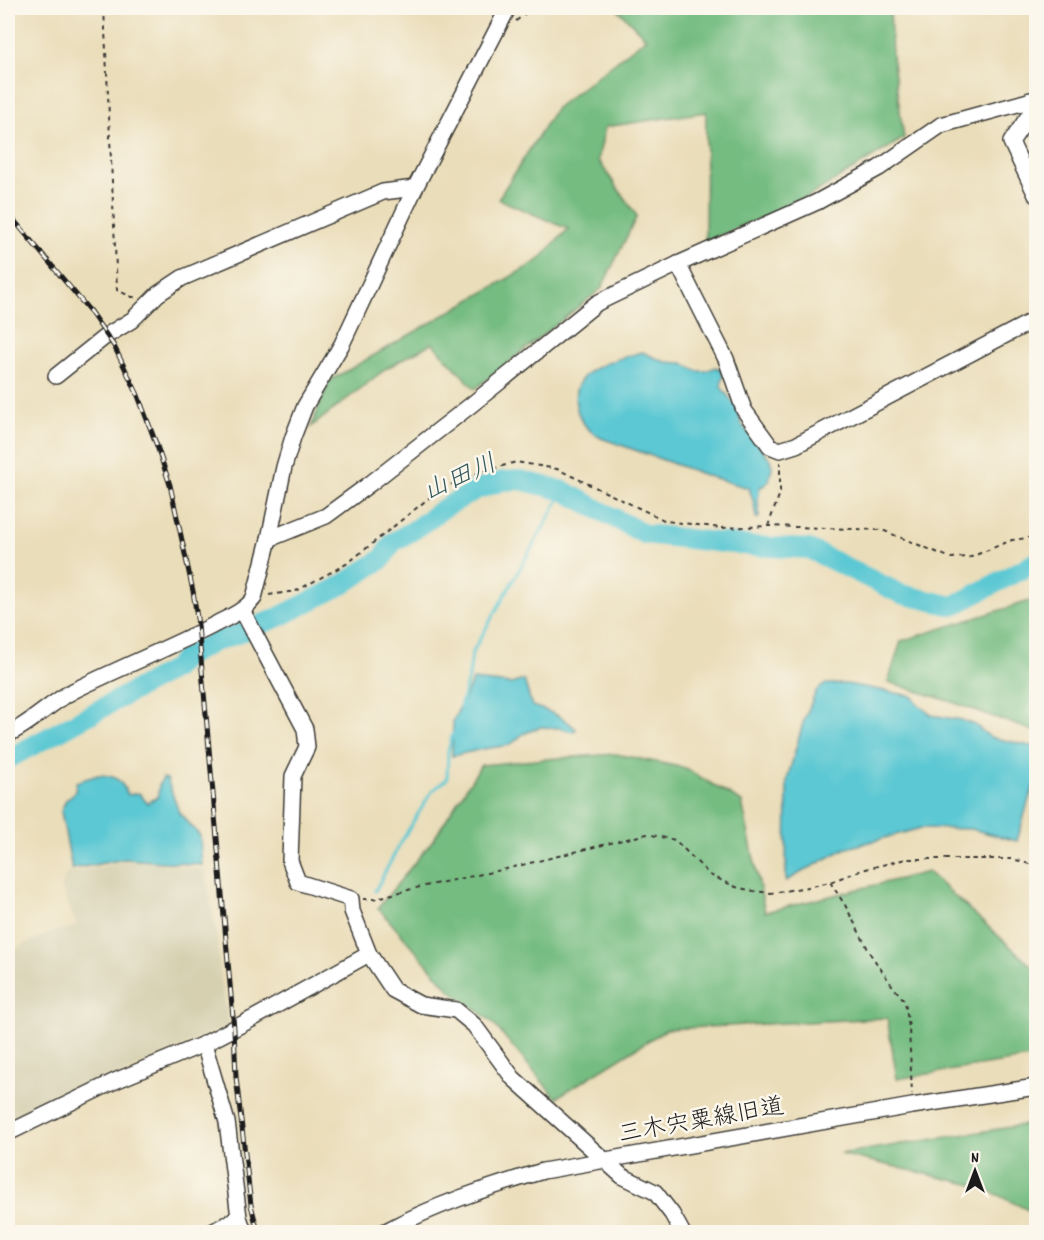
<svg xmlns="http://www.w3.org/2000/svg" width="1044" height="1240" viewBox="0 0 1044 1240" font-family="Dekko,'Klee One',sans-serif">
  <rect width="100%" height="100%" fill="#fbf7ec"/>
  <filter id="ink" filterUnits="userSpaceOnUse"><feTurbulence type="fractalNoise" baseFrequency=".0167" numOctaves="2"/><feDisplacementMap in="SourceGraphic" scale="12" xChannelSelector="R" yChannelSelector="G"/><feConvolveMatrix kernelMatrix="1 2 1 2 8 2 1 2 1" color-interpolation-filters="sRGB"/></filter>
  <filter id="wash" filterUnits="userSpaceOnUse"><feTurbulence type="fractalNoise" baseFrequency=".008" numOctaves="4" result="noise"/><feDisplacementMap in="SourceGraphic" scale="24" xChannelSelector="R" yChannelSelector="G"/><feGaussianBlur stdDeviation="1.35" result="paint"/><feColorMatrix in="noise" values="0 0 0 0 0 0 0 0 0 0 0 0 0 0 0 0 0 1.4 0 .05"/><feComposite in="paint" operator="in"/></filter>
  <g filter="url(#wash)">
    <rect width="100%" height="100%" fill="#eaddb9"/>
    <path fill="#d6d0b1" d="M125 862 150 863 205 870 216 932 220 971 229 1025 8 1127V954L22 945 52 932 77 926 61 886 66 874Z"/>
    <g fill="#74bc81" stroke="#486c4e" stroke-width="1.5">
      <path d="M616 8H890L892 56 904 138 801 201 705 242 706 112 605 127 598 160 637 216 601 289 475 389 432 343 387 368 311 427 329 381 538 261 568 229 498 199 556 108 646 38Z"/>
      <path d="M1036 599V732L952 702 888 682 901 641Z"/>
      <path d="M616 754 685 768 742 802 765 912 928 872 1036 970V1057L897 1079 887 1018 667 1029 556 1098 492 1022 450 990 378 908 433 840 481 765 546 759Z"/>
      <path d="M1036 1123V1214L982 1187 840 1154Z"/>
    </g>
    <g fill="#5cc8d3" stroke="#3c7278" stroke-width="1.5">
      <path d="M642 352 665 362 683 363 697 371H706L716 367 721 370 723 375 721 387 736 406 742 425 770 459 772 467 769 481 765 485 760 487 758 500 759 518H756L754 504 749 488 711 477 601 438C587 430 579 421 576 405 569 368 615 360 642 352Z"/>
      <path d="M473 680 511 684 524 680 532 706C548 711 563 716 576 729L573 732 559 728 541 727 523 734 510 745 483 749 452 756 453 721Z"/>
      <path d="M826 684H847L912 696 916 702 931 715 962 720 975 725 990 737 1036 747V780L1029 799 1017 841 971 829 921 828 844 849 786 881 787 780 803 723 816 691Z"/>
      <path d="M98 775C116 776 120 778 128 795L139 793 147 803 158 797 159 785 163 778 167 779 179 812 200 836 202 865 125 859 72 869 61 811 66 800 75 792 76 782Z"/>
    </g>
    <g fill="none" stroke-linecap="round" stroke-linejoin="round">
      <g stroke="#5cc8d3" stroke-width="3">
        <path d="M460 707 469 676 472 653 564 491"/>
        <path d="M375 891 401 842 432 791 447 779 448 751 453 733"/>
      </g>
      <path stroke="#5cc8d3" stroke-width="20" d="M8 759 174 669 184 658 214 642 237 634 279 617 342 585 382 559 393 542 414 530 444 508 476 490 503 481 520 480 564 491 644 534 751 546 809 549 901 594 953 606 1036 562"/>
    </g>
  </g>
  <g filter="url(#ink)">
    <g fill="none" stroke-linecap="round" stroke-linejoin="round">
      <defs>
        <g id="minor">
          <path d="M1030 100V114L1011 142 1036 195"/>
          <path d="M678 264 726 359 744 410 770 446 780 450 796 445 1036 319"/>
          <path d="M56 376 106 336 132 320 158 294 182 278 383 192 415 188"/>
          <path d="M269 539 326 516 371 483 471 405 597 303 678 264 817 202 879 168 941 125 1036 99"/>
          <path d="M242 610 305 729 307 747 293 776 290 861 298 882 351 899 352 911 369 954 393 990 421 1005 456 1010 474 1025 513 1078 622 1176 655 1192 672 1214 682 1232"/>
          <path d="M8 734C32 723 50 703 73 691 119 668 167 649 212 626 226 618 244 612 254 598L269 539 284 467 293 437 305 406 342 344 415 188 508 8"/>
          <path d="M204 1044 227 1122 239 1217 244 1232"/>
          <path d="M8 1133 115 1081 204 1044 252 1019 369 954"/>
          <path d="M212 1232 239 1217"/>
          <path d="M384 1232C434 1205 489 1187 543 1171L912 1106 1036 1087"/>
        </g>
      </defs>
      <use href="#minor" stroke="#3b3934" stroke-width="18"/>
      <g stroke="#3b3934" stroke-width="2" stroke-dasharray="4.5 4.5" stroke-linecap="butt">
        <path d="M104 8 117 290 132 297H136"/>
        <path d="M516 21 532 8"/>
        <path d="M768 526 780 493V462"/>
        <path d="M269 595 296 591 348 563 434 494 465 477 516 462 557 469 666 521 722 528 768 526 882 530 951 558 971 557 1012 540 1036 537"/>
        <path d="M830 882 845 905 871 955 894 988 905 1001 909 1028 912 1094"/>
        <path d="M363 899H373L420 887 506 869 647 834 675 840 710 875 736 887 754 891 771 893 808 887 830 882 862 870 906 859H1013L1036 866"/>
      </g>
      <use href="#minor" stroke="#fff" stroke-width="15"/>
      <defs>
        <path id="rail" d="M8 213 89 310 114 346 137 393 157 446 170 485 193 591 198 625 234 1029 236 1077 251 1205 258 1232"/>
      </defs>
      <use href="#rail" stroke="#1c1c1c" stroke-width="5"/>
      <use href="#rail" stroke="#fbf7ec" stroke-width="3" stroke-dasharray="9" stroke-linecap="butt"/>
    </g>
  </g>
  <g text-anchor="middle" stroke-width="5" stroke-linejoin="round" paint-order="stroke">
    <g font-size="24" fill="#1c1c1c" stroke="#fbf7ec">
      <text transform="translate(701 1119) rotate(-10)" y="8">三木宍粟線旧道</text>
    </g>
    <g font-size="26" font-style="italic" fill="#32585c" stroke="#fbf7ec">
      <text transform="translate(459 476) rotate(-24)" y="9">山田川</text>
    </g>
  </g>
  <rect width="1044" height="1240" fill="none" stroke="#fbf7ec" stroke-width="30"/>
  <g transform="translate(975 1171)" stroke="#fbf7ec" stroke-width="4.5" paint-order="stroke">
  <path d="M0-4.5L10 22L0 15L-10 22Z" fill="#1c1c1c"/>
  <text y="-9" font-size="16" font-weight="bold" text-anchor="middle" fill="#1c1c1c">N</text>
  </g>
</svg>
